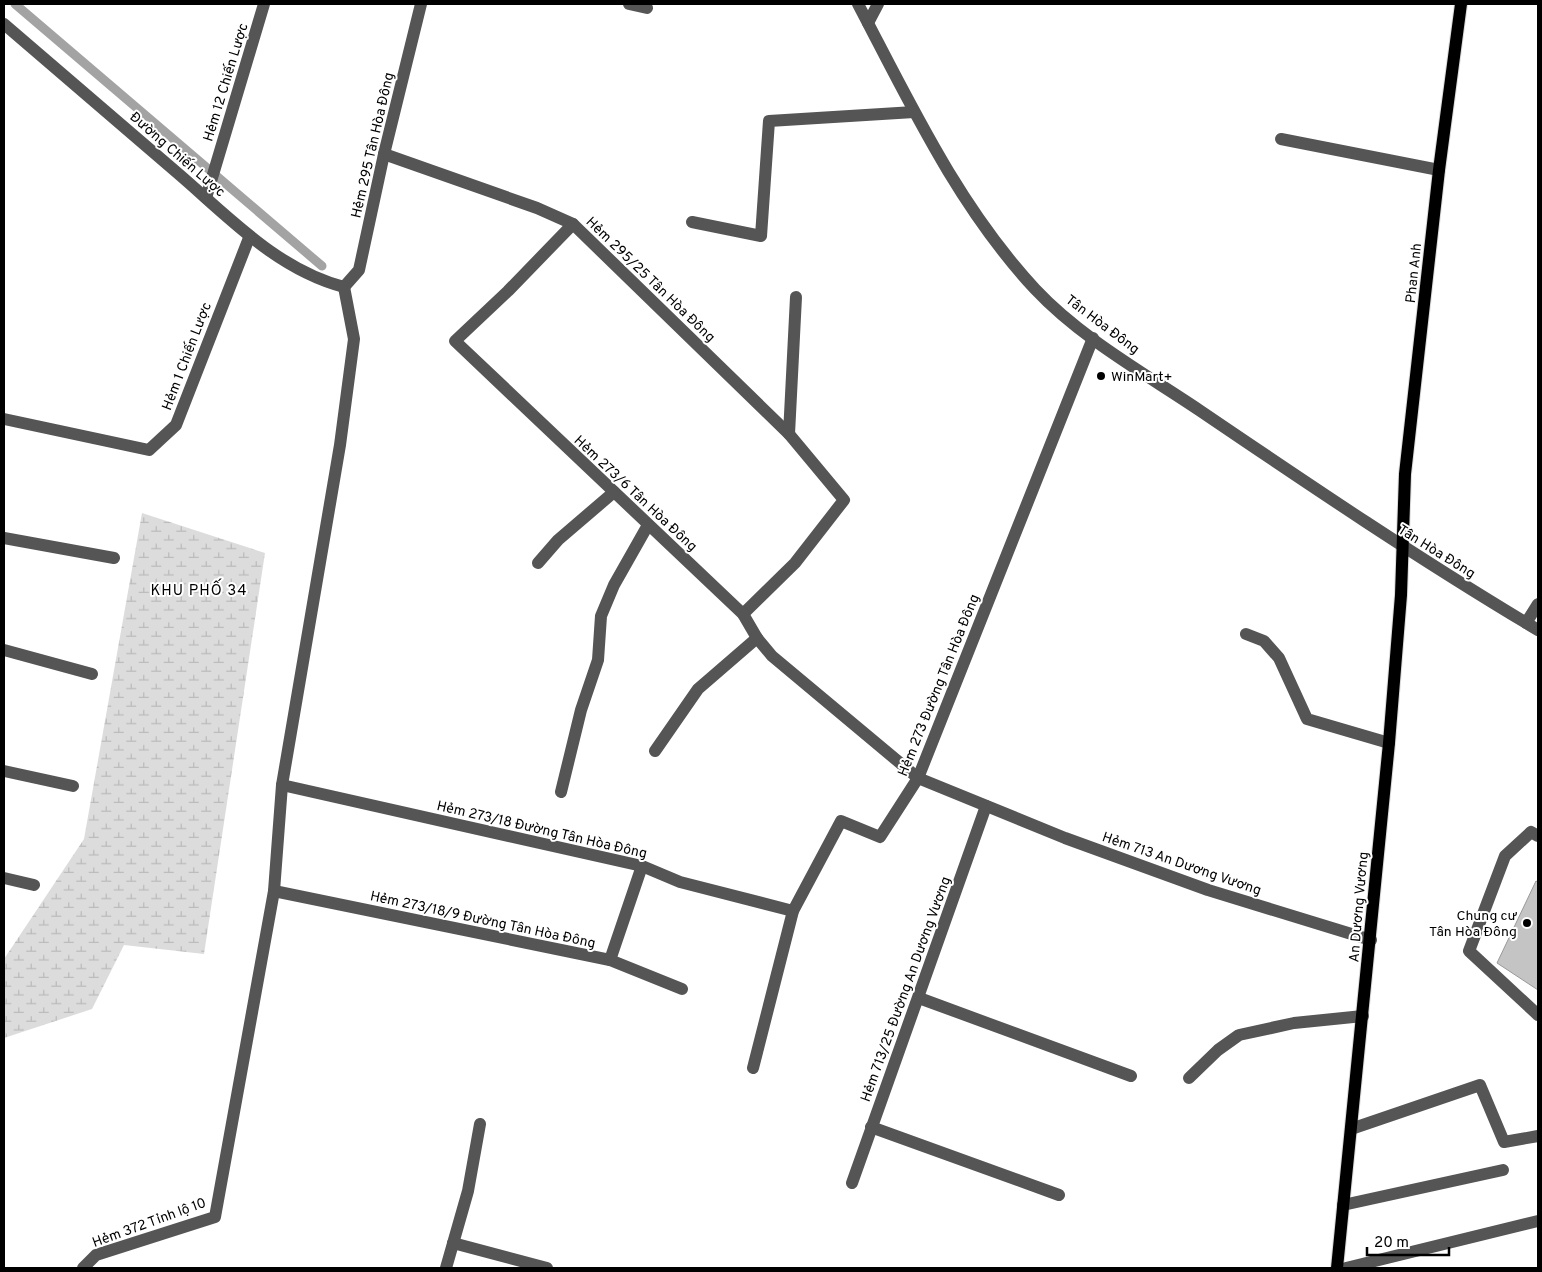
<svg xmlns="http://www.w3.org/2000/svg" width="1542" height="1272" viewBox="0 0 1542 1272" font-family="Overpass,sans-serif">
  <defs>
    <pattern id="wetland-marsh" width="20" height="14" patternUnits="userSpaceOnUse" patternTransform="scale(1.25)"><rect width="20" height="14" fill="#dcdcdc"/><path d="M1 5h8M5 5V1M11 12h8M15 12V8" fill="none" stroke="#bbb"/></pattern>
  </defs>
  <rect width="100%" height="100%" fill="#fff"/>
  <path fill="url(#wetland-marsh)" d="M142 513 265 553 204 954 124 945 92 1009 4 1038V959L84 839Z"/>
  <g fill="none" stroke-linecap="round" stroke-linejoin="round">
    <path stroke="#a3a3a3" stroke-width="9" d="M15 4 322 266"/>
  </g>
  <path fill="#c4c4c4" stroke="#999" d="M1536 881 1538 882V990L1497 963Z"/>
  <g fill="none" stroke-linecap="round" stroke-linejoin="round">
    <defs>
      <path id="major" d="M1337 1268 1389 743 1401 595 1405 474 1439 170 1461 4"/>
    </defs>
    <use href="#major" stroke="#dbdbdb" stroke-width="14"/>
    <g stroke="#555" stroke-width="12">
      <path d="M629 4 647 8"/>
      <path d="M858 4C910 103 958 206 1035 289 1081 338 1144 373 1199 410 1311 486 1422 561 1538 630"/>
      <path d="M868 23 878 4"/>
      <path d="M4 24C60 72 117 121 174 170 226 214 275 269 344 287"/>
      <path d="M1281 139 1439 170"/>
      <path d="M384 154 537 208 573 224 789 434 844 500 795 563 743 614"/>
      <path d="M206 198 264 4"/>
      <path d="M692 222 761 236 769 121 914 112"/>
      <path d="M573 224 508 291 455 341 743 614 757 638 772 656 918 778 1065 838 1208 890 1371 940"/>
      <path d="M344 287 359 270 384 154 421 4"/>
      <path d="M4 419 149 450 176 425 249 238"/>
      <path d="M789 434 796 297"/>
      <path d="M4 538 114 558"/>
      <path d="M538 563 558 540 614 492"/>
      <path d="M1526 623 1538 604"/>
      <path d="M1246 634 1264 641 1279 658 1307 719 1389 743"/>
      <path d="M4 650 92 674"/>
      <path d="M655 751 698 689 757 638"/>
      <path d="M4 771 73 786"/>
      <path d="M282 785 642 866 680 882 793 911"/>
      <path d="M561 792 581 710 598 660 601 616 614 585 648 525"/>
      <path d="M1538 836 1531 832 1505 856 1469 951 1538 1015"/>
      <path d="M4 878 34 885"/>
      <path d="M274 891 610 960 682 989"/>
      <path d="M610 960 642 866"/>
      <path d="M919 998 1131 1076"/>
      <path d="M753 1068 793 911 841 821 880 837 918 778 1093 338"/>
      <path d="M1189 1078 1218 1050 1239 1035 1294 1023 1363 1016"/>
      <path d="M871 1127 1059 1195"/>
      <path d="M1351 1129 1480 1085 1504 1142 1538 1136"/>
      <path d="M852 1183 986 806"/>
      <path d="M1343 1205 1503 1170"/>
      <path d="M453 1243 547 1268"/>
      <path d="M83 1268 96 1255 215 1217 274 891 282 785 340 445 354 339 344 287"/>
      <path d="M446 1268 468 1191 480 1124"/>
      <path d="M1346 1268 1538 1221"/>
    </g>
    <use href="#major" stroke="#000" stroke-width="12"/>
  </g>
  <g fill="#000" stroke="#fff" stroke-width="2">
    <circle cx="1101" cy="376" r="5"/>
    <circle cx="1527" cy="923" r="5"/>
  </g>
  <g text-anchor="middle" stroke-width="4" stroke-linejoin="round" paint-order="stroke">
    <g font-size="14" fill="#000" stroke="#fff">
      <text transform="translate(225 82) rotate(-73)" y="5">Hẻm 12 Chiến Lược</text>
      <text transform="translate(372 145) rotate(-77)" y="5">Hẻm 295 Tân Hòa Đông</text>
      <text transform="translate(178 154) rotate(41)" y="5">Đường Chiến Lược</text>
      <text transform="translate(1413 273) rotate(-84)" y="5">Phan Anh</text>
      <text transform="translate(651 279) rotate(44)" y="5">Hẻm 295/25 Tân Hòa Đông</text>
      <text transform="translate(1103 324) rotate(37)" y="5">Tân Hòa Đông</text>
      <text transform="translate(186 356) rotate(-69)" y="5">Hẻm 1 Chiến Lược</text>
      <text transform="translate(636 493) rotate(43)" y="5">Hẻm 273/6 Tân Hòa Đông</text>
      <text transform="translate(1437 551) rotate(32)" y="5">Tân Hòa Đông</text>
      <text transform="translate(938 685) rotate(-68)" y="5">Hẻm 273 Đường Tân Hòa Đông</text>
      <text transform="translate(542 829) rotate(13)" y="5">Hẻm 273/18 Đường Tân Hòa Đông</text>
      <text transform="translate(1182 863) rotate(19)" y="5">Hẻm 713 An Dương Vương</text>
      <text transform="translate(1358 907) rotate(-85)" y="5">An Dương Vương</text>
      <text transform="translate(483 919) rotate(12)" y="5">Hẻm 273/18/9 Đường Tân Hòa Đông</text>
      <text transform="translate(905 989) rotate(-70)" y="5">Hẻm 713/25 Đường An Dương Vương</text>
      <text transform="translate(149 1222) rotate(-20)" y="5">Hẻm 372 Tỉnh lộ 10</text>
    </g>
    <g font-size="14" fill="#000" stroke="#fff" text-anchor="start">
      <text x="1111" y="381">WinMart+</text>
      <text x="1517" y="920" text-anchor="end">Chung cư<tspan x="1517" dy="16">Tân Hòa Đông</tspan></text>
    </g>
    <g font-size="15" letter-spacing="1" fill="#000" stroke="#fff">
      <text x="199" y="595">KHU PHỐ 34</text>
    </g>
  </g>
  <rect width="1542" height="1272" fill="none" stroke="#000000" stroke-width="10"/>
  <path d="M1367 1247v8h82v-8" fill="none" stroke="#000000" stroke-width="2.5"/>
  <text x="1374" y="1247" font-size="15" fill="#000000" stroke="#ffffff" stroke-width="4" paint-order="stroke">20 m</text>
</svg>
